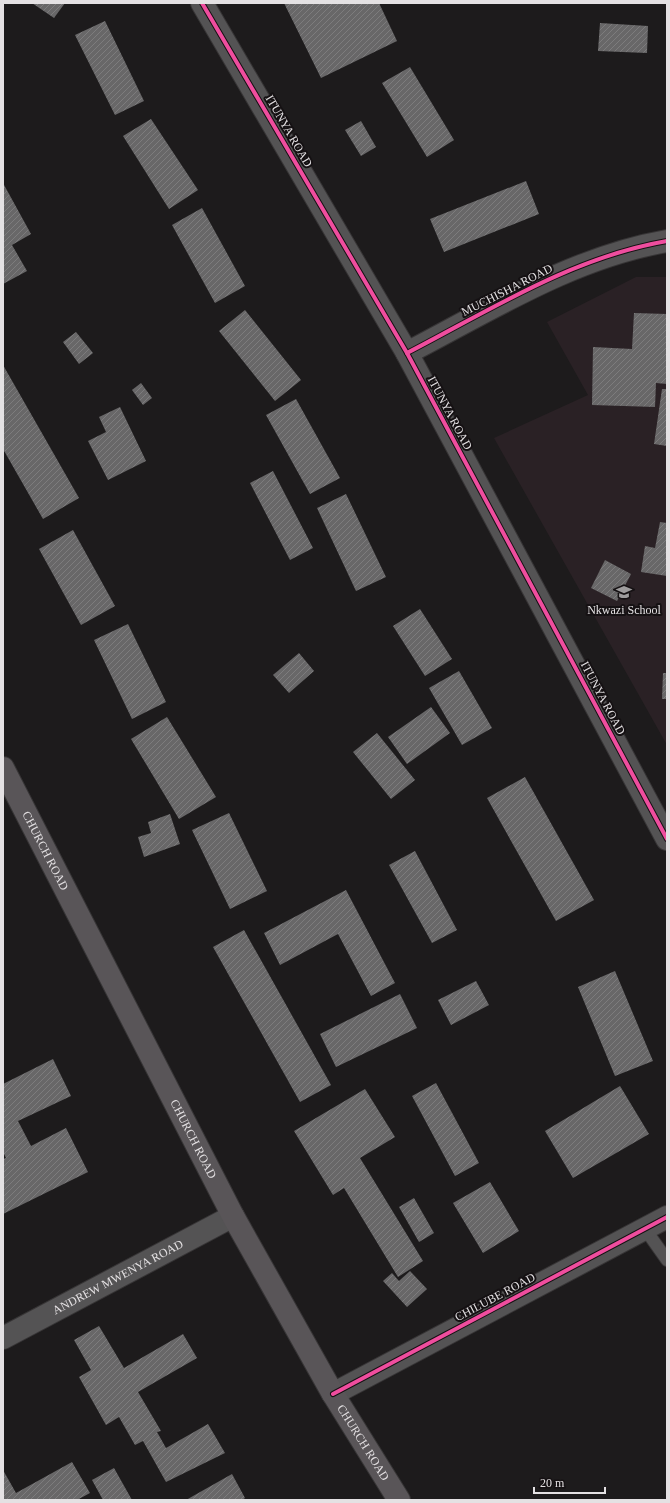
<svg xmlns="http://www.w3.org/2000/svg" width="670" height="1503" viewBox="0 0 670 1503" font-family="Georgia,serif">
  <defs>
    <pattern id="building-hatch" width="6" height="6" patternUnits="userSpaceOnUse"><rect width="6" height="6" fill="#686768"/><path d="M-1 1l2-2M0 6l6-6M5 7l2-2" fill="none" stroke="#7d7c7d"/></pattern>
  </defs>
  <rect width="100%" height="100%" fill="#1d1b1c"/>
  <path fill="#2a2125" d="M636 277H667V745L494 438 588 395 547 322Z"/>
  <g fill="url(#building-hatch)">
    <path d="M32 3H65L54 18Z"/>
    <path d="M284 3H379L397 41 321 78Z"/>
    <path d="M105 21 144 101 115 115 75 35Z"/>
    <path d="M600 23 648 26 647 53 598 51Z"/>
    <path d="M410 67 454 140 427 157 382 83Z"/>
    <path d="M151 119 198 190 169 209 123 136Z"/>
    <path d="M361 121 376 147 361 156 345 130Z"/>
    <path d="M526 181 539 214 444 252 430 219Z"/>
    <path d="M3 183 31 234 12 245 27 271 3 284Z"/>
    <path d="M202 208 245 286 215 303 172 225Z"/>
    <path d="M245 310 301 380 275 401 219 331Z"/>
    <path d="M634 313 667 314V384L656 383 655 407 592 405 593 347 632 349Z"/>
    <path d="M76 332 93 353 79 364 63 342Z"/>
    <path d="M3 365 79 498 43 519 3 449Z"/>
    <path d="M141 383 152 398 143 405 132 390Z"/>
    <path d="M662 389H667V446L654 444Z"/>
    <path d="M296 399 340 478 310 494 266 415Z"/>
    <path d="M120 407 146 461 108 480 88 441 106 432 99 417Z"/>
    <path d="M273 471 313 548 290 560 250 483Z"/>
    <path d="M346 494 386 577 356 591 317 508Z"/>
    <path d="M660 522 667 523V576L641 572 645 546 655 548Z"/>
    <path d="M73 530 115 606 81 625 39 549Z"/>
    <path d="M605 560 631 574 617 601 591 588Z"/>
    <path d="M420 609 452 659 425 676 393 626Z"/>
    <path d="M128 624 166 702 132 719 94 640Z"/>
    <path d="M299 653 314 671 289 693 273 675Z"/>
    <path d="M459 671 492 728 462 745 429 688Z"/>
    <path d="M663 673H667V699H662Z"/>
    <path d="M431 707 450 733 407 764 388 737Z"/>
    <path d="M167 717 216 797 179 819 131 739Z"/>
    <path d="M377 733 415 780 391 799 353 752Z"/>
    <path d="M525 777 594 900 556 921 487 798Z"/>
    <path d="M229 813 267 891 230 909 192 830Z"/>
    <path d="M170 814 180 844 144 857 138 837 151 833 148 822Z"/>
    <path d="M415 851 457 930 432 943 389 865Z"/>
    <path d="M346 890 395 983 371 996 338 934 280 965 264 933Z"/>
    <path d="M244 930 331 1085 300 1102 213 947Z"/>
    <path d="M615 971 653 1061 615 1076 578 987Z"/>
    <path d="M476 981 489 1005 451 1025 438 1000Z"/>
    <path d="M400 994 417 1028 336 1067 320 1034Z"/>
    <path d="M53 1059 71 1096 18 1121 31 1146 66 1128 88 1172 3 1214V1159L6 1158 3 1152V1084Z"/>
    <path d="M436 1083 479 1163 455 1176 412 1096Z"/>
    <path d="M620 1086 649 1134 573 1178 545 1131Z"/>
    <path d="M365 1089 395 1137 360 1158 423 1261 398 1277 344 1188 333 1195 294 1131Z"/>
    <path d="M490 1182 519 1231 483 1253 453 1203Z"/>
    <path d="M414 1198 434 1233 419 1242 399 1207Z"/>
    <path d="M410 1271 427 1289 407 1307 383 1281 392 1273 399 1281Z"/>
    <path d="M99 1326 124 1368 183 1334 197 1358 138 1392 161 1431 157 1432 166 1448 208 1424 225 1453 166 1482 143 1441 135 1445 119 1417 106 1425 79 1377 91 1370 74 1340Z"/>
    <path d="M72 1462 90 1493 77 1500H3V1470L16 1493Z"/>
    <path d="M114 1468 132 1500H103L92 1480Z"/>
    <path d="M232 1474 245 1498 242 1500H186Z"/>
  </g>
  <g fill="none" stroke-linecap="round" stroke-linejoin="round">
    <defs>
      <path id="lane" d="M645 1229 667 1260"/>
      <g id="street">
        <path d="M202 3 407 353 667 839"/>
        <path d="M407 353C490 310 573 257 667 241"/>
        <path id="s1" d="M3 1338 233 1216"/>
        <path d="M333 1394 667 1217"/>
      </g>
      <g id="secondary">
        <path id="s2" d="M3 768 233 1216 333 1394 399 1500"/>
      </g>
    </defs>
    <use href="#lane" stroke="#373536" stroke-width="14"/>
    <use href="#street" stroke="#373536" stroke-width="24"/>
    <use href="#secondary" stroke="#373536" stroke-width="24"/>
    <use href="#lane" stroke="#545354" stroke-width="12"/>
    <use href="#street" stroke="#545354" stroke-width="22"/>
    <use href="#secondary" stroke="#595558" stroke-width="22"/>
    <defs>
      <g id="cycleway">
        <path d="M202 3 407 353 667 839"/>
        <path d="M407 353C490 310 573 257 667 241"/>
        <path d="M333 1394 667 1217"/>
      </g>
    </defs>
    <use href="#cycleway" stroke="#151113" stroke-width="6"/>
    <use href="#cycleway" stroke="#ef4d9e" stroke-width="4"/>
  </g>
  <defs>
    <symbol id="school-bare" viewBox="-9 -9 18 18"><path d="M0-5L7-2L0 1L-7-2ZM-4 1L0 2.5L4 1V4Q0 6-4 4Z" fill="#9e9c9d" stroke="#151113" stroke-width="2.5" paint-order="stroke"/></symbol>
  </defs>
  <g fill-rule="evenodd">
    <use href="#school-bare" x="613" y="581" width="22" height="22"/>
  </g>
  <g text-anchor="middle" stroke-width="4" stroke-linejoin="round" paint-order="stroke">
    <g font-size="12" fill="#e4e1e3" stroke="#151113">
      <text transform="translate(289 131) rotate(60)" y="4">ITUNYA ROAD</text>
      <text transform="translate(507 290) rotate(-27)" y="4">MUCHISHA ROAD</text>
      <text transform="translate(450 413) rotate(62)" y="4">ITUNYA ROAD</text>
      <text transform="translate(603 698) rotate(62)" y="4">ITUNYA ROAD</text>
      <text dy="4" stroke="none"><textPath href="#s2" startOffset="93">CHURCH ROAD</textPath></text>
      <text dy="4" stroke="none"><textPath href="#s2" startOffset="417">CHURCH ROAD</textPath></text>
      <text dy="4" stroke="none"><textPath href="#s1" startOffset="130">ANDREW MWENYA ROAD</textPath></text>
      <text transform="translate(495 1297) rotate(-28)" y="4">CHILUBE ROAD</text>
      <text dy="4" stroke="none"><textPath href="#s2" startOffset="765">CHURCH ROAD</textPath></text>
    </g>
    <g font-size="12" fill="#e4e1e3" stroke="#151113">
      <text x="624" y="614">Nkwazi School</text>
    </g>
  </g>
  <rect width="670" height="1503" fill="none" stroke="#e4e1e3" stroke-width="8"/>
  <path d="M534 1487v6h71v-6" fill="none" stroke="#e4e1e3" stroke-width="2"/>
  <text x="540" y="1487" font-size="12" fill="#e4e1e3" stroke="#151113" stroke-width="3" paint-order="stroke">20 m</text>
</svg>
